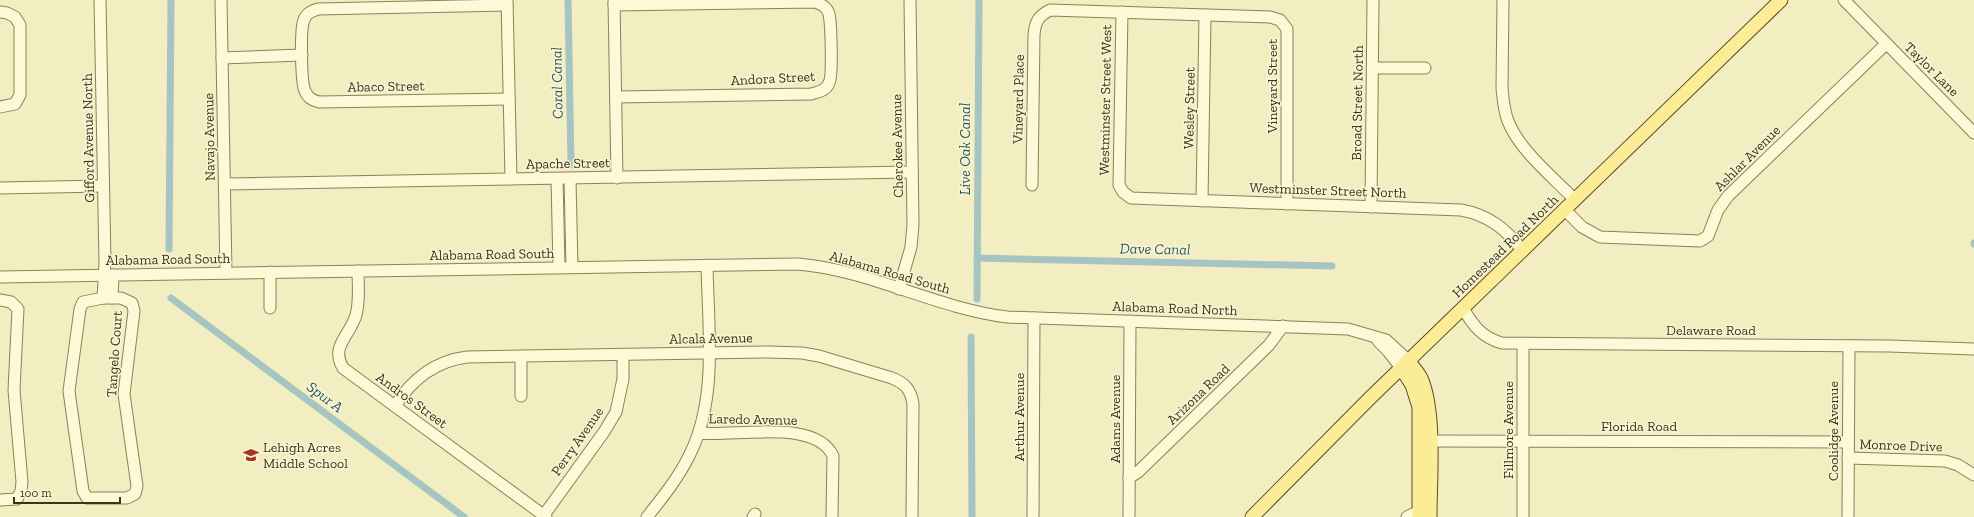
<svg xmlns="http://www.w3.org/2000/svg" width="1974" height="517" viewBox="0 0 1974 517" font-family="'Zilla Slab',serif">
  <rect width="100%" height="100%" fill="#f3edc2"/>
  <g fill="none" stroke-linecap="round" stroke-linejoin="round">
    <g stroke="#a5c5c1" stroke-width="7">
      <path d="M568 0 571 165"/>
      <path d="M1974 243V244"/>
      <path d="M169 249 171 0"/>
      <path d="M977 258 1332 266"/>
      <path d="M171 298 464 517"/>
      <path d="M977 299 979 0"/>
      <path d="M971 337 972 517"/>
    </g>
    <defs>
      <g id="minor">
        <path d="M100 0 105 262 103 298"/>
        <path d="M221 0 226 273"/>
        <path d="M507 0 511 179"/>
        <path d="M614 0 617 178"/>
        <path d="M1503 0 1502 88C1503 100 1504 111 1508 121 1519 150 1554 178 1575 200"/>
        <path d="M1844 0 1974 133"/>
        <path d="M507 5 318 9C312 11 306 13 304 20 300 28 301 83 305 91 308 98 312 100 319 102L509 99"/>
        <path d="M614 5 816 2C822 5 827 7 829 14 831 23 833 76 829 83 826 91 818 92 811 94L616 97"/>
        <path d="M0 12 7 13 15 17 20 25V95L15 104 0 107"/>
        <path d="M1122 12 1119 185 1123 192 1131 198 1461 210C1489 215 1506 229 1523 251"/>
        <path d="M222 58 302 55"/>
        <path d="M1373 68H1425"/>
        <path d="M557 179 559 267"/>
        <path d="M570 179 572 267"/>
        <path d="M225 184 912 172"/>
        <path d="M1032 185 1034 35C1035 21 1039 16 1050 10L1270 17 1280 20 1287 29V204"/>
        <path d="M0 188 103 186"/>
        <path d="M1202 201 1205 15"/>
        <path d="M1371 207 1373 0"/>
        <path d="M1565 210 1582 227 1600 237 1700 241 1708 236 1718 210 1728 196 1886 44"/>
        <path d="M358 271C358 285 360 301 356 315 350 336 330 346 343 368L546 517"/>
        <path d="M270 272V308"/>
        <path d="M0 277 798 264C870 270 935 308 1007 317L1348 329 1386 340 1408 360"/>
        <path d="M899 289 911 247 913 225 910 0"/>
        <path d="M103 298H121L132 303 134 311 124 394 137 486 135 494 127 498H87L83 491 69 391 80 309 83 302Z"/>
        <path d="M112 298 113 275"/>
        <path d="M0 300 11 302 18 309 14 390 22 482 21 491 17 499 0 500"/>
        <path d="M1463 308C1473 326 1483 338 1502 343L1889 346 1974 349"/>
        <path d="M1378 341 1388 351 1401 368"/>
        <path d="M521 356V396"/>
        <path d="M395 406C412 379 435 361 467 357L769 352 802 353 819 356 892 378C905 383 911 390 913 404L912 517"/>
        <path d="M699 433C734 437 816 418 833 456L832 517"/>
        <path d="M1430 441 1848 442"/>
        <path d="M1848 458 1945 461 1958 465 1974 475"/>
        <path d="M1129 478 1138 472 1269 345 1283 326"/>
        <path d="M544 515 604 432 616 412 623 379V355"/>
        <path d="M647 517C663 497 679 477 690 454 718 398 708 326 707 265"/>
        <path d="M753 517 755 514"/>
        <path d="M1033 517 1034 318"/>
        <path d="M1129 517 1130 321"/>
        <path d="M1407 517 1419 511"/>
        <path d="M1523 517V344"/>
        <path d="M1848 517 1849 346"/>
      </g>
      <g id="major">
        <path d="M1408 360C1412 366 1418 372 1421 378 1436 412 1430 479 1430 517"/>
        <path d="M1401 368 1412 385 1419 407V517"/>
        <path d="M1252 517 1370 398 1781 0"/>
      </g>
    </defs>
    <use href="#minor" stroke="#907f56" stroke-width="13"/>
    <use href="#major" stroke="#5d4b2b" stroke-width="15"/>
    <use href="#minor" stroke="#fdf8d6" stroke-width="11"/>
    <use href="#major" stroke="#fbed95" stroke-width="13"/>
  </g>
  <defs>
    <symbol id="school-bare" viewBox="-9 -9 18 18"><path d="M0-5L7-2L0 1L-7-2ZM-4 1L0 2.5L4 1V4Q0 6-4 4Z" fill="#a6361f" stroke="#faf5d2" stroke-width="2.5" paint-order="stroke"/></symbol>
  </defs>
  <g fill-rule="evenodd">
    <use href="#school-bare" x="240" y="444" width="22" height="22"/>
  </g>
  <g text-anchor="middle" stroke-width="3" stroke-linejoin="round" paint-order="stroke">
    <g font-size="14" fill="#3e321c" stroke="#faf5d2">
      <text transform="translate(1932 69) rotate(45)" y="5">Taylor Lane</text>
      <text transform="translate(773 78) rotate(-3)" y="5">Andora Street</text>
      <text transform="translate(386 86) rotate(-1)" y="5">Abaco Street</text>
      <text transform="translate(1272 86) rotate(-90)" y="5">Vineyard Street</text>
      <text transform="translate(1018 99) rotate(-89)" y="5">Vineyard Place</text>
      <text transform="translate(1105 100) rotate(-89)" y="5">Westminster Street West</text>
      <text transform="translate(1357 103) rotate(-89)" y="5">Broad Street North</text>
      <text transform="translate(1189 108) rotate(-89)" y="5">Wesley Street</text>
      <text transform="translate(209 137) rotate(-91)" y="5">Navajo Avenue</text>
      <text transform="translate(88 138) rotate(-91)" y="5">Gifford Avenue North</text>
      <text transform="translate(897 146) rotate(-91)" y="5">Cherokee Avenue</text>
      <text transform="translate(1747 158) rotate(-45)" y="5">Ashlar Avenue</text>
      <text transform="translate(568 163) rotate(-1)" y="5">Apache Street</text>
      <text transform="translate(1328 190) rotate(2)" y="5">Westminster Street North</text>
      <text transform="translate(1505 246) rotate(-44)" y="5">Homestead Road North</text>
      <text transform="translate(492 254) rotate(-1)" y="5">Alabama Road South</text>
      <text transform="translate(168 259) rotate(-1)" y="5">Alabama Road South</text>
      <text transform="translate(890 272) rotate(16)" y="5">Alabama Road South</text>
      <text transform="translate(1175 308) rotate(2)" y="5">Alabama Road North</text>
      <text x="1711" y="335">Delaware Road</text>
      <text transform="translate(711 338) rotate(-1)" y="5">Alcala Avenue</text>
      <text transform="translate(114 354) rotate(-86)" y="5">Tangelo Court</text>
      <text transform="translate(1198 394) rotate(-44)" y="5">Arizona Road</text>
      <text transform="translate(412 400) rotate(36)" y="5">Andros Street</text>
      <text transform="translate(1019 417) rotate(-90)" y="5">Arthur Avenue</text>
      <text transform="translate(753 419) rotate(1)" y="5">Laredo Avenue</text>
      <text transform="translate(1115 419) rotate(-90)" y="5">Adams Avenue</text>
      <text x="1639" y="431">Florida Road</text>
      <text transform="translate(1508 430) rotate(-90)" y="5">Fillmore Avenue</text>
      <text transform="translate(1833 431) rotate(-90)" y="5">Coolidge Avenue</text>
      <text transform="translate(577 441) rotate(-55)" y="5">Perry Avenue</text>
      <text transform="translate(1901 445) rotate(2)" y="5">Monroe Drive</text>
    </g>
    <g font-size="14" fill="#3e321c" stroke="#faf5d2" text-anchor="start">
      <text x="263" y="452">Lehigh Acres<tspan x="263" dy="16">Middle School</tspan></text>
    </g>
    <g font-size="15" font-style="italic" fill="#2a595f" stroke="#faf5d2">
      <text transform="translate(557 83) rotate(-91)" y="5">Coral Canal</text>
      <text transform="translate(965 149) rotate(-90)" y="5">Live Oak Canal</text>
      <text transform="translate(1155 249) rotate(1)" y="5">Dave Canal</text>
      <text transform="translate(325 397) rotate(37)" y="5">Spur A</text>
    </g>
  </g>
  <path d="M14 497v6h106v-6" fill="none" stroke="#3e321c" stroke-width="2"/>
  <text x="20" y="497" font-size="12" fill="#3e321c" stroke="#faf5d2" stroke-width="3" paint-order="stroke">100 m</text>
</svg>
